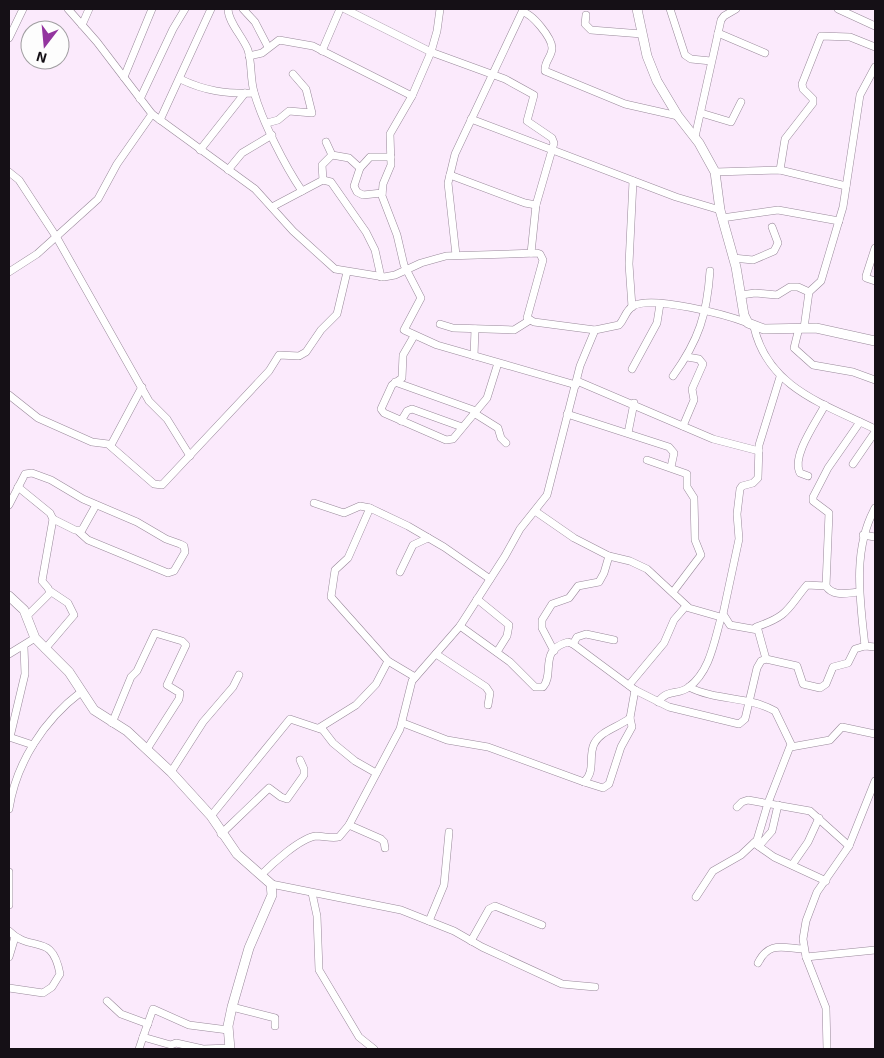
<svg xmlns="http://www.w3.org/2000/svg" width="884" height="1058" viewBox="0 0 884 1058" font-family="'Exo 2',sans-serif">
  <rect width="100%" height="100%" fill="#fbeafc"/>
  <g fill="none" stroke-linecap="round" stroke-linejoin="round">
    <defs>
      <g id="minor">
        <path d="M68 9 97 42 152 114 255 189 293 231 335 269 384 277 395 275 421 263 446 256 537 253 540 254 543 260 527 318 534 322 595 330"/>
        <path d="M228 9C228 22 243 37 248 50 252 63 250 78 254 92 262 121 285 166 302 191"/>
        <path d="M243 9 255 22 268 47"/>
        <path d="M345 9 431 52 505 79 534 95 527 121 552 138 554 143 536 205 531 253"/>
        <path d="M440 9 437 31 431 52 412 96 390 134 391 165 383 184 382 196 397 235 404 265 421 298 404 330 437 345 576 385"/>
        <path d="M670 9 685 55 691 59 711 61"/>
        <path d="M838 9 875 26"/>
        <path d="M586 15 585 24 591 30 642 34"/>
        <path d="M82 25 89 9"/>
        <path d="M718 33 765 53"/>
        <path d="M9 38 23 9"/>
        <path d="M322 51 340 9"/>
        <path d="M249 56 262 53 279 40 313 46 412 96"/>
        <path d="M124 77 152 9"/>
        <path d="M180 79C205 91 226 94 254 93"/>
        <path d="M140 99 173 29 185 9"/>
        <path d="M701 113 731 122 741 102"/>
        <path d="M471 119 676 197 720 210"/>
        <path d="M160 120 211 9"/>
        <path d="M267 123 278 120 289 111 312 113 306 89 293 74"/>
        <path d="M695 137 721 20 724 16 736 9"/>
        <path d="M326 142 332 155 349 158 360 168 370 157H391"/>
        <path d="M200 150 245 93"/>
        <path d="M360 168 354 186 357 192 363 195 382 193"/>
        <path d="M228 170 242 153 272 135"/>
        <path d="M780 170 785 139 813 103V99L803 89 802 84 821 36 850 37 875 47"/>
        <path d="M9 172 19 180 57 238 149 401 167 419 190 456"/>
        <path d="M715 172 780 170 846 186"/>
        <path d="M450 175 525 203 536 205"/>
        <path d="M323 180 322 165 332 155"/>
        <path d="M272 207 323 180 331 182 366 232 375 250 381 277"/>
        <path d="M722 218 778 210 839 221"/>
        <path d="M875 248 866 276V278L875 281"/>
        <path d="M456 255 448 183 455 154 522 12C532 13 552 38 552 48 552 57 544 61 545 71L625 104 678 116"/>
        <path d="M733 258 753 260 774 251 778 243 772 227"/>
        <path d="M9 272 37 254 98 199 117 164 152 114"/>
        <path d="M741 295 755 293 777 295 790 287H798L809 292"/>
        <path d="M632 307 629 264 633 181"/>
        <path d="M440 324 453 328 514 330 530 320"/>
        <path d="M754 327C768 388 824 404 875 429"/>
        <path d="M799 328 794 348 813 365 853 372 875 380"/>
        <path d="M804 328 809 292 821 281 843 207 860 95 875 67"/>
        <path d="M414 336 403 355 402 378 392 385 381 409 384 413 446 440 453 439 487 398 498 363"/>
        <path d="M474 356 475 329"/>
        <path d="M632 369 657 323 660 304"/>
        <path d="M673 376C699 340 707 314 710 271"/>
        <path d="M577 381 713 439 759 451"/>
        <path d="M395 382 476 411"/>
        <path d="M9 395 38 418 92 442 108 444 154 484 162 485 269 371 279 355 299 356 306 352 321 330 337 314 347 272"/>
        <path d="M474 413 498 428 501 438 506 443"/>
        <path d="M567 414 669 447 674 453 671 467"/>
        <path d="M401 421 407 411 412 409 462 427"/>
        <path d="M683 426 694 400 692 389 703 364 699 359 687 357"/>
        <path d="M628 433 634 403"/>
        <path d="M111 445 142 387"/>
        <path d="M647 460 687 474V487L694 498 695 540 701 555 673 592"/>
        <path d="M853 464 875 432"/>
        <path d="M808 476 800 473C791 456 817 421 825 405"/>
        <path d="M18 487 50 513 53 519 42 581 48 588 50 593 28 615"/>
        <path d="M314 503 344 513 360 506 370 508 408 526 444 547 490 579"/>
        <path d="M9 505 25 474 32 473 51 480 83 499 137 522 166 539 180 544 184 546 185 552 174 571 168 573 88 540 78 531"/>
        <path d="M370 508 348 558 335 570 331 597 388 661 415 677"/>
        <path d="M535 511 574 538 609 556 630 561 647 569 689 608 724 618"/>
        <path d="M53 519 75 530H82L96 505"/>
        <path d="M863 535 875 537"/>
        <path d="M400 572 413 545 428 538"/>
        <path d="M859 592C847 593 833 597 826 586L829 513 813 501V497L828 468 860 422"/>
        <path d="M477 599 509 625 507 636 497 652"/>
        <path d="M460 626 510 662 535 687H543C555 674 538 650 568 642L573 644 635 690 669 707 739 724 745 719 757 668 761 661 766 659 797 666 803 684 820 688 826 684 833 667 848 663 855 649 865 646 875 647"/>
        <path d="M756 627C789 616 787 609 807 585L826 586"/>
        <path d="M573 644 577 637 586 634 614 640"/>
        <path d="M865 646C860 600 852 550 875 508"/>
        <path d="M45 649 74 615 68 603 50 591"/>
        <path d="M554 651 542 628V620L552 604 569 598 578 586 599 582 604 573 609 556"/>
        <path d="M9 654 35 638"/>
        <path d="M436 654 486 687 490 693 488 705"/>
        <path d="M766 659 758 630 730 625 723 614 739 539 737 514 740 489 742 486 753 483 758 478 759 445 780 377"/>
        <path d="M629 685 664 643 674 620 686 606"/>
        <path d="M689 687C716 701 749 696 775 711L791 744 768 803 757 840 741 855 713 871 696 897"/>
        <path d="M658 702C668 688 678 696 689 687 710 671 714 642 721 618"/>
        <path d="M112 723 131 677 137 671 155 633 182 641 186 645 167 685 180 693 179 699 147 749"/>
        <path d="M403 723 447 740 488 747 584 782C596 771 588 757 594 744 600 731 619 727 630 718L635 690"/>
        <path d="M319 728 356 705 376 684 388 661"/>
        <path d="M9 737 33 745"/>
        <path d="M10 737 25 674 24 647"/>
        <path d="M791 747 830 740 842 727 875 734"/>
        <path d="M171 772 203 722 233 687 239 675"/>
        <path d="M584 782 603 788 609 784 621 747 632 727 630 718"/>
        <path d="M737 807 742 802 748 800 810 811 849 846"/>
        <path d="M9 809C16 763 44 720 81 692"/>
        <path d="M211 816 290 719 323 730 333 743 355 761 376 773"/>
        <path d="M349 825 381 839 384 842 385 848"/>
        <path d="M221 834 269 788 281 797 287 799 304 775V769L300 760"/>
        <path d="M754 843 774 857 826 881"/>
        <path d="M759 846 772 831 778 805"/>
        <path d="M792 865 808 842 819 818"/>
        <path d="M9 872V905"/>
        <path d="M261 875C272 864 300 838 316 836 324 836 332 839 339 837L349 825 400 729 412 681 460 626 505 556 520 529 547 495 580 366 595 330 619 325C625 319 625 311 633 306 652 295 727 315 748 323"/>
        <path d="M271 884 401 910 454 931 482 947 562 984 595 987"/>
        <path d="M312 893 317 916 319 970 359 1037 374 1049"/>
        <path d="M429 921 444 885 449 832"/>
        <path d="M9 931C32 954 52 931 60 974L52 987 43 993 9 988"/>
        <path d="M471 941 489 909 495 906 542 925"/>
        <path d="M9 957 15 937"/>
        <path d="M806 957 875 950"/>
        <path d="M758 963C769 941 782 948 804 949"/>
        <path d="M107 1001 121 1014 148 1024"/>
        <path d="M232 1007 275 1018V1026"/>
        <path d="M143 1037 153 1009 189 1025 228 1030"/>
        <path d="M139 1049 143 1037 171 1045 176 1043 203 1049 230 1048"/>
        <path d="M827 1049 826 1008 806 957 803 939 806 921 817 892 849 846 875 781"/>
      </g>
      <g id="tertiary">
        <path d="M637 9 647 56 657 81 678 116 699 143 715 172 720 210 736 267 744 315 748 323 764 329 816 328 875 341"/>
        <path d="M9 596 24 610 35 638 69 672 94 710 127 731 171 772 211 816 237 854 271 884 272 895 249 948 232 1007 228 1026 230 1049"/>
      </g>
    </defs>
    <use href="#minor" stroke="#99899a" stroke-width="8"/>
    <use href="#tertiary" stroke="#99899a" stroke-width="10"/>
    <use href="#minor" stroke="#fff" stroke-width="7"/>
    <use href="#tertiary" stroke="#fff" stroke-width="9"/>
  </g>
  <rect width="884" height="1058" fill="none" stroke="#151016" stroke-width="20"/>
  <g transform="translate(45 45) rotate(196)"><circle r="24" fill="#fdfdfd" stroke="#a09ea1"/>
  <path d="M0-4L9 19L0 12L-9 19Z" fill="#93359f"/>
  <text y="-8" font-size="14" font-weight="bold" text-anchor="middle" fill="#151016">N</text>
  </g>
</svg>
